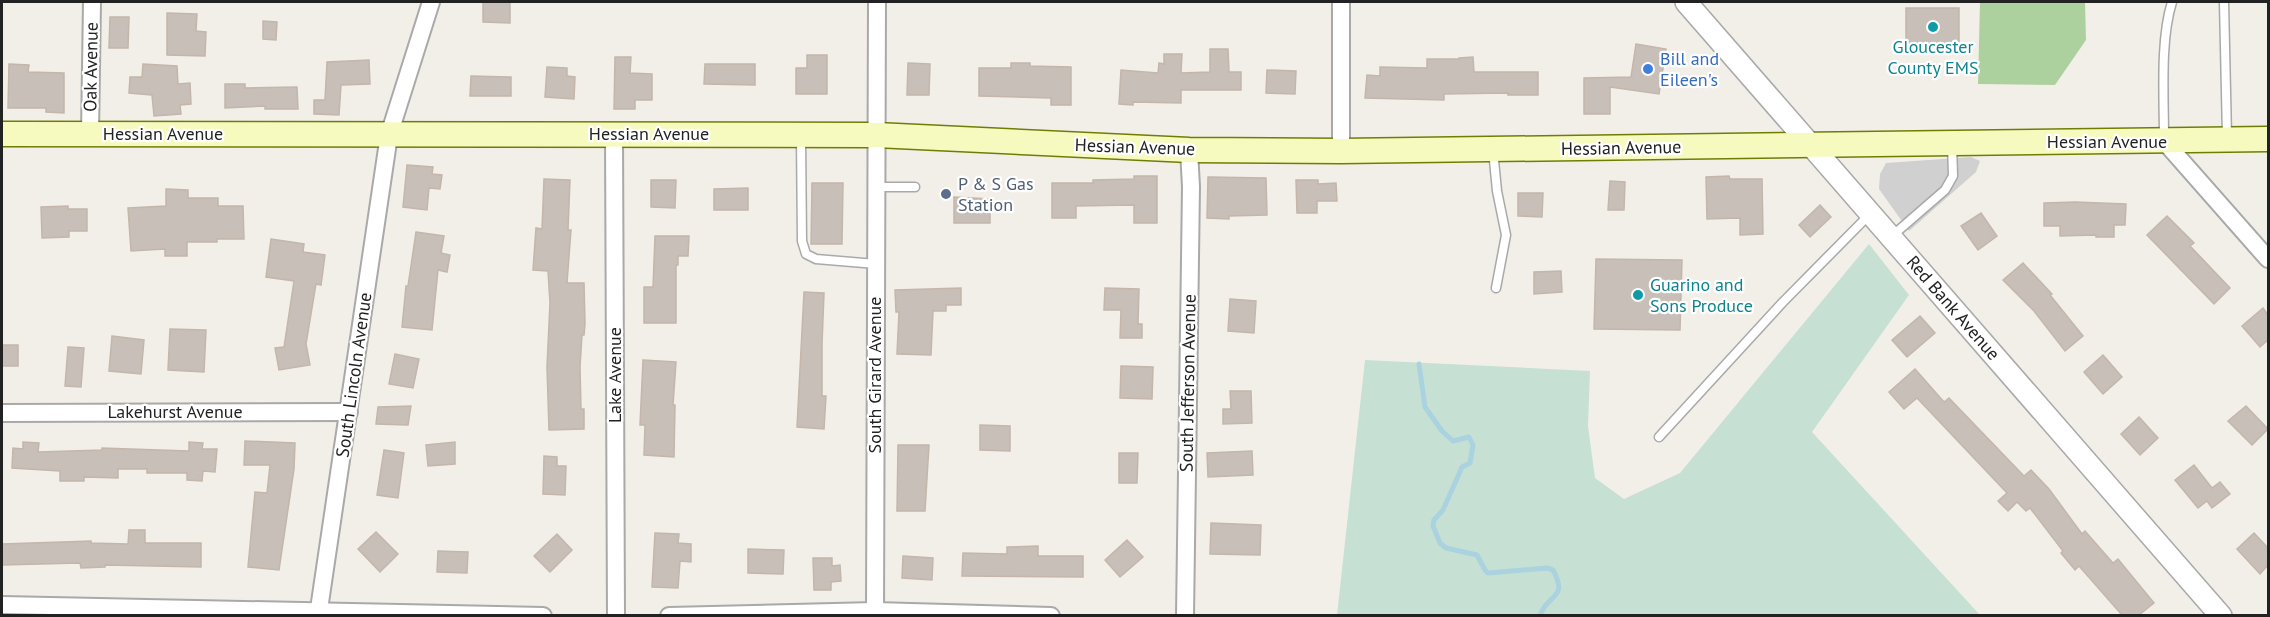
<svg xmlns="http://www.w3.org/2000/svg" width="2270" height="617" viewBox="0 0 2270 617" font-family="'PT Sans',sans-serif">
  <rect width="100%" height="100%" fill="#f2efe9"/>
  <path fill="#d0d0d0" d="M1971 157 1980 161 1976 172 1909 231 1879 189 1880 174 1886 163Z"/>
  <path fill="#add19e" d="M1980 2H2085L2086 40 2055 85 1978 84Z"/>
  <path fill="#c6e0d4" d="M1869 244 1909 295 1812 432 1980 615H1337L1365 360 1590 371 1588 426 1595 478 1624 499 1680 473Z"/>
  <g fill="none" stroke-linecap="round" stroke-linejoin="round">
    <path stroke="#aad3df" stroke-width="5" d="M1419 364 1425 407 1442 431 1453 441 1469 437 1473 445 1470 463 1462 467 1443 510 1434 520 1433 526 1440 543 1446 548 1477 555 1485 570 1488 573 1548 568 1553 570C1569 600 1547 593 1540 616"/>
  </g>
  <g fill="#c7bfb8" stroke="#c4b6ab" stroke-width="1.5">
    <path d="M483 2H510V23L483 22Z"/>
    <rect x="1906" y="8" width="53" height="37"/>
    <path d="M167 13 197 14 196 31 206 32 205 56 167 55Z"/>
    <path d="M110 17H129L128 48H109Z"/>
    <path d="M263 21 277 22 276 40 263 39Z"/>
    <path d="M1636 44 1666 49 1659 94 1610 87V114H1584V78L1631 77Z"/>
    <path d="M1210 49H1228L1229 72H1241V90H1181V103L1133 102V105L1119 104 1121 70 1158 73 1159 63 1164 64V54H1182L1181 73 1210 72Z"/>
    <path d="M807 55H827V94H796V68H807Z"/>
    <path d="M615 57H631L630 73 652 74V100H635V109H614Z"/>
    <path d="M1473 57 1474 72H1538V95H1508V93L1444 94V100L1365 98 1367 75 1380 76V67L1427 68V59H1459V58Z"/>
    <path d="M369 60 370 84 341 85 339 115 314 114V100H325L327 62Z"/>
    <path d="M908 63 930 64 929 95H907Z"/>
    <path d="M1011 63H1030V66L1071 67V105H1051V98L979 96V68H1011Z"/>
    <path d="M9 64 29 65 28 72 64 73V113L46 112V108H8Z"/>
    <path d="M143 64 177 66 178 84 190 83 191 104 180 105 181 114 154 116 152 95 129 93 130 77H142Z"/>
    <path d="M705 64H755V85L704 84Z"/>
    <path d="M547 67 567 68V76L575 77 574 99 545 97Z"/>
    <path d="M1267 70 1296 71 1295 94 1266 93Z"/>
    <path d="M471 76 511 77V96H470Z"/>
    <path d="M225 84H245V88L297 87 298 109H265V106L225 108Z"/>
    <path d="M407 165 433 167 432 174 442 175 440 189 429 188 427 210 403 207Z"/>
    <path d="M1134 176H1157V223H1134V205L1076 206V218H1052V183H1093V180L1134 179Z"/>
    <path d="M1729 176 1730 179H1762L1763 234 1740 235V218L1707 219 1706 177Z"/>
    <path d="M1208 177 1266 178 1267 215 1229 216V219L1207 218Z"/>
    <path d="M544 179 570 180 568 230H571L567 283H584L585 324 584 335H582L580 367 581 409H584V429L549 430 547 367 550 303 548 271 533 270 536 228 542 229Z"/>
    <path d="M651 180H676L675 208 651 207Z"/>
    <path d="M1296 180H1318V184L1336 183 1337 201H1317V213H1297Z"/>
    <path d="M1610 181 1625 182 1624 210H1608Z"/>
    <path d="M812 183H843L842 244H811Z"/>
    <path d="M748 188V210H714V189Z"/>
    <path d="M166 189 188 190V198H218V206H243L244 239H217V242H187V256H165V249L131 251 128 208 166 206Z"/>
    <path d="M1518 193H1543L1542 217 1518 216Z"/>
    <path d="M954 197 990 199V223H954Z"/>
    <path d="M2075 202 2126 204 2125 225H2114V237H2096V235L2060 236V226H2044V203Z"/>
    <path d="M1820 205 1831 217 1810 237 1799 225Z"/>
    <path d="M68 206V209H87V231H69V237L42 238 41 207Z"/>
    <path d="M1981 213 1997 236 1978 250 1961 226Z"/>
    <path d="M2167 216 2194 243 2190 246 2230 288 2214 304 2147 235Z"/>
    <path d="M416 232 444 236 441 253 450 255 447 272 438 270 432 330 402 327 406 286H408Z"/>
    <path d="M655 236H689L688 256H678V265H676V323H644V287H653Z"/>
    <path d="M271 239 304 244 303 252 325 255 321 285 316 284 306 344 310 365 279 370 275 348 284 347 294 281 266 277Z"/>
    <path d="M1596 259 1682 260 1680 330 1594 329Z"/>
    <path d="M2023 263 2052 294 2050 295 2083 336 2065 351 2034 311 2003 280Z"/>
    <path d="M1561 271 1562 292 1534 294V272Z"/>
    <path d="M961 288V305H946V311H933L931 355 897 354 899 312H896L895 290Z"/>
    <path d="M1105 288 1139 289 1138 324H1142V338H1120L1121 310H1104Z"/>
    <path d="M804 292 824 293 822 344V396H826L824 429 797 427Z"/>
    <path d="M1230 299 1256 301 1254 333 1228 331Z"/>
    <path d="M2263 308 2268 315V340L2260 347 2242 326Z"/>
    <path d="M1920 316 1935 333 1907 357 1892 340Z"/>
    <path d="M170 329 206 330 204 372 168 370Z"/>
    <path d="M112 336 144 340 141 374 109 371Z"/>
    <rect x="2" y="345" width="16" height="21"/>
    <path d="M68 347 84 348 81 387 65 386Z"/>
    <path d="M395 354 419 359 413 388 389 384Z"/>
    <path d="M2103 355 2122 377 2103 394 2084 372Z"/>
    <path d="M643 360 676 362 673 405H675L674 457 644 455 645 425H640Z"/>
    <path d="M1121 366 1153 367 1152 399 1120 398Z"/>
    <path d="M1915 369 1944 402 1949 398 2024 476 2031 470 2049 489 2082 534 2085 531 2113 563 2118 559 2154 603 2139 615H2122L2079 566 2075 570 2061 553 2063 551 2030 508 2026 511 2017 502 2008 511 1998 501 2007 493 1917 398 1904 409 1889 392Z"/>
    <path d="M1230 391H1251L1252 423 1223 424V409H1231Z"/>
    <path d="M411 406 408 425 376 424 378 407Z"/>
    <path d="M2246 406 2268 429 2252 445 2228 421Z"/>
    <path d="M2139 417 2158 438 2140 455 2121 434Z"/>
    <path d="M980 425 1010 426V451L980 450Z"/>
    <path d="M245 441 295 443 294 469 279 570 248 567 255 492 267 493 270 465H244Z"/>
    <path d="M23 442 39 443 38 452 102 450V448L189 451V442L203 443 202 449H217L215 472 203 471 202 481 187 480V473H147V469H118V478L84 477V481H60V471L12 468 13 448 23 449Z"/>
    <path d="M455 442V464L428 466 426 445Z"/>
    <path d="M898 445H929L925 511H897Z"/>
    <path d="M384 450 404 453 398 498 377 495Z"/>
    <path d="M1252 451 1253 475 1208 477 1207 453Z"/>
    <path d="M1119 453H1138L1137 483H1119Z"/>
    <path d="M544 456 557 457V466H566L565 495 543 494Z"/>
    <path d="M2194 465 2212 488 2220 482 2230 494 2212 508 2207 501 2198 508 2175 480Z"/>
    <path d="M1211 523 1261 525 1260 555 1210 554Z"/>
    <path d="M129 530H145V543H201V567L105 565V567L81 568 80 563 2 565V544L91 541V543L128 544Z"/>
    <path d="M376 532 398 554 380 572 358 549Z"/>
    <path d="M655 533 679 534 678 543 691 544V562L680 561 678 588 652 587Z"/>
    <path d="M2254 533 2268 548V565L2260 574 2237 549Z"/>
    <path d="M557 534 572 550 550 572 534 556Z"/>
    <path d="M1127 540 1143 557 1120 577 1105 560Z"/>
    <path d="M1038 546V556H1083V577L962 576 963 553 1007 554V547Z"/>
    <path d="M748 549 784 550 783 574 748 573Z"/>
    <path d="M438 551 468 552 467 573 437 572Z"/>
    <path d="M903 556 933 558 932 580 902 578Z"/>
    <path d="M813 558H832V566L840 565 841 581 831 582V590H814Z"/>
  </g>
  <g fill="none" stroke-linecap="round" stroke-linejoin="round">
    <defs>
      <g id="service">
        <path d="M2224 2 2227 137"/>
        <path d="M801 138 802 241 806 254 816 259 876 264"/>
        <path d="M2164 138C2164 97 2160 40 2172 2"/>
        <path d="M1493 150 1497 191 1506 235 1496 288"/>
        <path d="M876 187H915"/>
        <path d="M1892 236 1945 190 1953 176 1952 144"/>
        <path d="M1659 437 1783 302 1871 213"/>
      </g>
      <g id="minor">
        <path d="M1341 2V151"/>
        <path d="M90 133 92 2"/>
        <path d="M614 134 616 616"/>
        <path d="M2164 141 2268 259"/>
        <path d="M2 413 349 412"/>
        <path d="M2 605 543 616"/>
        <path d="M318 616 389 135 431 2"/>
        <path d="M669 616 875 611 1051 616"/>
        <path d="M875 616 877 2"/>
        <path d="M1185 616 1191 187 1189 150"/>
      </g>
      <path id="tertiary" d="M1686 2 2221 616"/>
      <path id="secondary" d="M2 134 876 135 1189 150 1341 151 2268 139"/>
    </defs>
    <use href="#service" stroke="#a9a9a9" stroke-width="11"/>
    <use href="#minor" stroke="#a9a9a9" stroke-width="20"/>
    <use href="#tertiary" stroke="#a9a9a9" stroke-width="24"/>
    <use href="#secondary" stroke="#707d05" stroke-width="27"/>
    <use href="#service" stroke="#fff" stroke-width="8"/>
    <use href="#minor" stroke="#fff" stroke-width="16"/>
    <use href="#tertiary" stroke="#fff" stroke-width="21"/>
    <use href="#secondary" stroke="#f7fabf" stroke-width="24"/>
  </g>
  <g fill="#0f9aa8" stroke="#fff" stroke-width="2">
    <circle cx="1933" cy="27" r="6"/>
    <circle cx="1638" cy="295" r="6"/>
  </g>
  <circle fill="#3f7fe0" stroke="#fff" stroke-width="2" cx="1648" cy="69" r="6"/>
  <circle fill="#5c6f8a" stroke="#fff" stroke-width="2" cx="946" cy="194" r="6"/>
  <g text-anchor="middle" stroke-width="4.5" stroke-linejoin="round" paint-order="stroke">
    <g font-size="18" fill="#0d838f" stroke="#fff">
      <text x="1933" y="53">Gloucester<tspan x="1933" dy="21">County EMS</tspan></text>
      <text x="1650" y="291" text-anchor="start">Guarino and<tspan x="1650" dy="21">Sons Produce</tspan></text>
    </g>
    <g font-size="18" fill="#366cbe" stroke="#fff" text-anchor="start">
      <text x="1660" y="65">Bill and<tspan x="1660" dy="21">Eileen's</tspan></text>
    </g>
    <g font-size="18" fill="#222" stroke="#fff">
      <text transform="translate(91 67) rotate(-89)" y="6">Oak Avenue</text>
      <text x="163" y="140">Hessian Avenue</text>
      <text x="649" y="140">Hessian Avenue</text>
      <text x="2107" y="148">Hessian Avenue</text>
      <text transform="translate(1135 147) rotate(2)" y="6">Hessian Avenue</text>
      <text transform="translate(1621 148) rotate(-1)" y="6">Hessian Avenue</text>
      <text transform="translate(1953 308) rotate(49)" y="6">Red Bank Avenue</text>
      <text transform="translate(354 375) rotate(-82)" y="6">South Lincoln Avenue</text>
      <text transform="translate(615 375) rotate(-90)" y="6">Lake Avenue</text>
      <text transform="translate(875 375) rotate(-90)" y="6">South Girard Avenue</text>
      <text transform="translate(1188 383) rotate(-89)" y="6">South Jefferson Avenue</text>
      <text x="175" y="418">Lakehurst Avenue</text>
    </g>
    <g font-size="18" fill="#4e5e75" stroke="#fff" text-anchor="start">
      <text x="958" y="190">P &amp; S Gas<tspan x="958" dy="21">Station</tspan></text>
    </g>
  </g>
  <rect width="2270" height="617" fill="none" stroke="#222222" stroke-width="6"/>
</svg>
